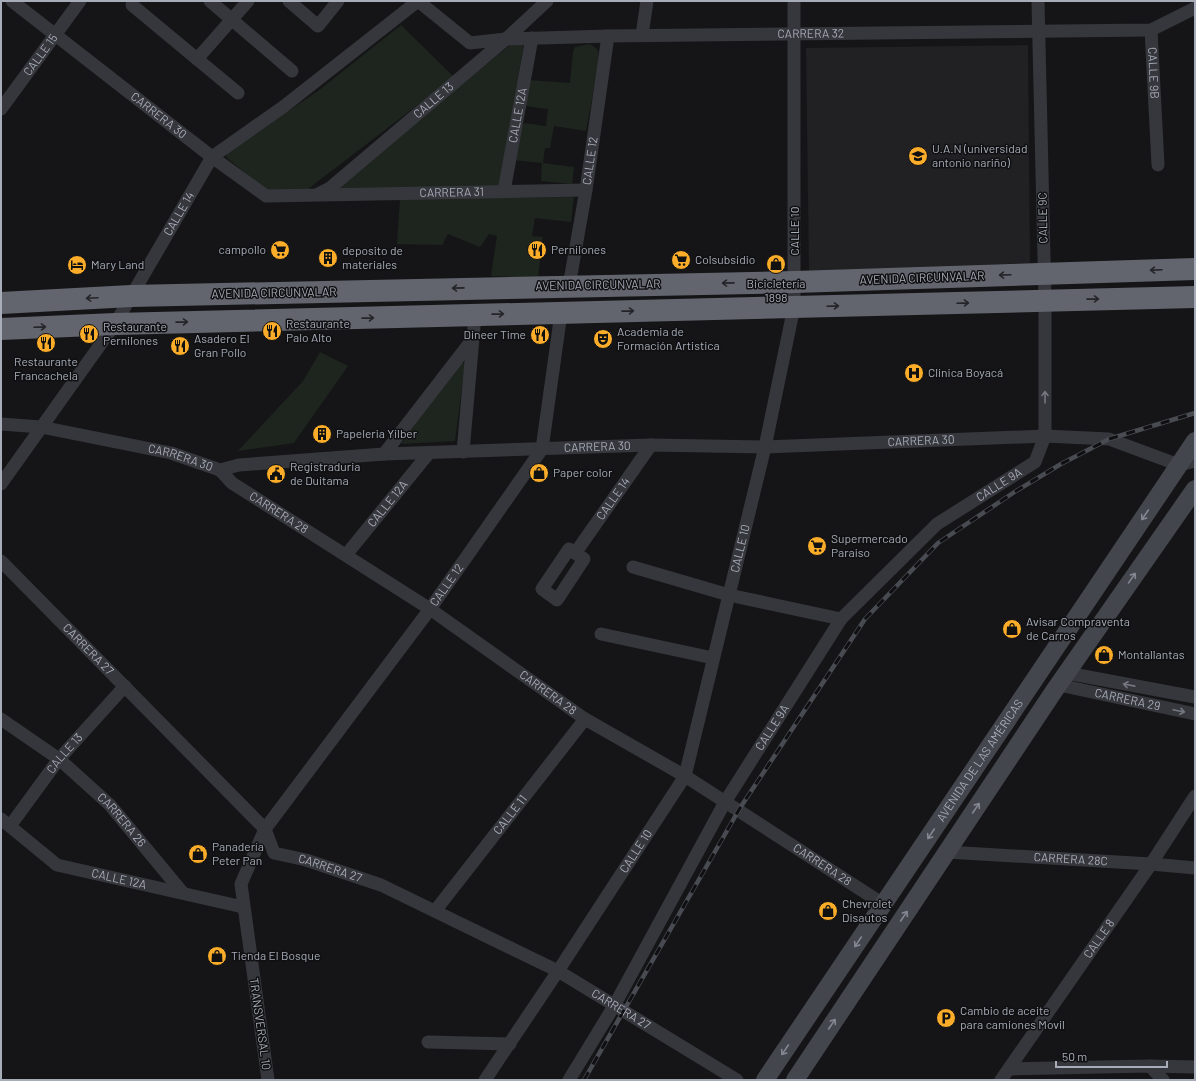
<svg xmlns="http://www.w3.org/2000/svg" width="1196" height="1081" viewBox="0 0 1196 1081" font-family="Barlow,sans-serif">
  <rect width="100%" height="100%" fill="#151517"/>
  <path fill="#212124" d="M1028 45 1030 263 809 271 806 48Z"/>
  <g fill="#1d251e">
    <path d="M401 25 454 77 308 189 267 191 226 157 228 151 318 91Z"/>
    <path d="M514 42 524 44 499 188 329 193Z"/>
    <path d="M590 44 598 50 599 61 586 131 554 126 550 148H545L543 163 574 167 572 184 541 181 542 163 513 160 519 132 524 123 546 126 548 109 525 106 529 80 570 83 573 52 575 47Z"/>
    <path d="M574 197 571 222 535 218 532 236 543 237 538 278 491 276 497 236 489 234 480 247 448 234 442 245 397 244 400 198Z"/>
    <path d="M320 352 348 366 294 443 238 451 303 381Z"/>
    <path d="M458 363H465L455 441 401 444Z"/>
  </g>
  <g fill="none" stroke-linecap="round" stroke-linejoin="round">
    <g stroke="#36373c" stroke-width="13">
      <path id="s1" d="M12 1 212 157 266 196 586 190"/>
      <path d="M210 1 292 71"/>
      <path d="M289 1 318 26 338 1"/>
      <path id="s2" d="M418 1 470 43 506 39 608 36 1151 30 1195 8"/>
      <path d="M132 5 238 93"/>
      <path id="s3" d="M1151 30 1158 165"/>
      <path d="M642 35 647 1"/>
      <path d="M197 59 248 1"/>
      <path id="s4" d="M1 109 80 1"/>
      <path id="s5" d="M504 191 532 38"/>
      <path id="s6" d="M318 194 330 188 506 39 547 1"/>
      <path id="s7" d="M569 286 586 190 608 36"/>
      <path id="s8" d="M1 424 41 427 171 453 220 470 239 465 384 454 651 445 765 447 1045 436 1109 439 1179 465 1195 461"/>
      <path d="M463 452 475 315"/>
      <path d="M384 454 472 340"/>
      <path id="s9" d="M220 470 232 483 430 609 585 719 685 776 883 904"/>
      <path id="s10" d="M1 484 115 324 212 157 283 107 418 1"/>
      <path d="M569 549 584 559 557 600 542 589Z"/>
      <path id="s11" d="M576 552 651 445"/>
      <path id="s12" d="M346 555 429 453"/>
      <path id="s13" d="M1 561 265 829 274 853 306 860 381 885 558 971 737 1080"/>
      <path d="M633 567 729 595 841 619"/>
      <path d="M601 634 713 658"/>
      <path d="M1067 673 1195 697"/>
      <path id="s14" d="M1059 685 1195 714"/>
      <path id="s15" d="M1 719 59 759 110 805 182 892"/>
      <path id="s16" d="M1 819 57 865 243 907"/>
      <path id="s17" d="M10 826 59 759 125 686"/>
      <path id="s18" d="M947 852 1151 864 1195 868"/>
      <path id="s19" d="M435 911 585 719"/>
      <path d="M428 1042 510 1044"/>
      <path d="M1150 1066 1163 1080"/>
      <path d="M1009 1069 1150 1066 1195 1067"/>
      <path id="s20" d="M268 1080 241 884 265 829 430 609 542 449 561 313"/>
      <path id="s21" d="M485 1080 558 971 685 776 765 447 794 307V1"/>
      <path id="s22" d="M569 1080 614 1006 725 802 841 619 937 524 1035 462 1045 436V300L1038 1"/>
      <path id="s23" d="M1001 1080 1151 864 1195 796"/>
    </g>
    <g stroke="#44464d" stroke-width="18">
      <path id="s24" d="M765 1080 1195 441"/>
      <path d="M795 1080 1054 691 1195 489"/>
    </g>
    <g stroke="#62656e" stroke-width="22">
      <path d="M1 303 131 296 795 282 1195 269"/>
      <path d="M1 329 115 324 1195 297"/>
    </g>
    <defs>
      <path id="rail" d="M584 1080 740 808 865 619 938 543 1016 491 1061 464 1109 439 1195 413"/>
    </defs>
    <use href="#rail" stroke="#494b52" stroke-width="4.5"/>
    <use href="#rail" stroke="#101012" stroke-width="3" stroke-dasharray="9" stroke-linecap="butt"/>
  </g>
  <defs><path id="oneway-shaft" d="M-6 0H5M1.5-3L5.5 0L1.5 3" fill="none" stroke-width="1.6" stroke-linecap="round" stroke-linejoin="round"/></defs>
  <g stroke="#242529">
    <use href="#oneway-shaft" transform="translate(1156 270) rotate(178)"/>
    <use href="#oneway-shaft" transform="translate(1005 275) rotate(178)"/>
    <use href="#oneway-shaft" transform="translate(728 283) rotate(179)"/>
    <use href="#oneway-shaft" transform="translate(458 288) rotate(179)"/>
    <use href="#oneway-shaft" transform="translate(92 298) rotate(177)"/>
    <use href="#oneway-shaft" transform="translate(1093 299) rotate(-1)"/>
    <use href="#oneway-shaft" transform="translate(963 303) rotate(-2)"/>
    <use href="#oneway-shaft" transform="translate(833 306) rotate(-2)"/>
    <use href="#oneway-shaft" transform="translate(628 311) rotate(-1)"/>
    <use href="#oneway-shaft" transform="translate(498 314) rotate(-1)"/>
    <use href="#oneway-shaft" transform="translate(368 318) rotate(-1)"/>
    <use href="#oneway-shaft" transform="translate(182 322) rotate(-1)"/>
    <use href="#oneway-shaft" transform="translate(40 327) rotate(-2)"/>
  </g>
  <g stroke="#747780">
    <use href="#oneway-shaft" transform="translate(1045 397) rotate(-90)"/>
    <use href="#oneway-shaft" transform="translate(1129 685) rotate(-169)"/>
    <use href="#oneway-shaft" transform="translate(1179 711) rotate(12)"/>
  </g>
  <g stroke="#848893">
    <use href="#oneway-shaft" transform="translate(1145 515) rotate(124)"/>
    <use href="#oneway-shaft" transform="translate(1132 578) rotate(-55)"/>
    <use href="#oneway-shaft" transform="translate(976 808) rotate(-56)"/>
    <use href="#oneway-shaft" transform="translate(931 834) rotate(124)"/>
    <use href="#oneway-shaft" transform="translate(904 916) rotate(-56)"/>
    <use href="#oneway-shaft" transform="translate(858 942) rotate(124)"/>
    <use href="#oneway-shaft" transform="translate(832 1024) rotate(-56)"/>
    <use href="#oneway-shaft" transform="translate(785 1050) rotate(124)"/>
  </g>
  <defs>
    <symbol id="university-disc" viewBox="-11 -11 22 22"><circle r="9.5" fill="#fbad2a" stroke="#101012"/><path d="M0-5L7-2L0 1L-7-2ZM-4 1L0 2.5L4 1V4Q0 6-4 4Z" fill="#111"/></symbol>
    <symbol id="supermarket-disc" viewBox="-11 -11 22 22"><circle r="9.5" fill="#fbad2a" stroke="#101012"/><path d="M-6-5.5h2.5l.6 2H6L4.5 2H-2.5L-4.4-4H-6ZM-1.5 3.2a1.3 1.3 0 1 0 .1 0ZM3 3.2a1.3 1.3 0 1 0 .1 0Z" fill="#111"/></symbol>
    <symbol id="restaurant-disc" viewBox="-11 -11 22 22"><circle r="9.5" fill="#fbad2a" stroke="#101012"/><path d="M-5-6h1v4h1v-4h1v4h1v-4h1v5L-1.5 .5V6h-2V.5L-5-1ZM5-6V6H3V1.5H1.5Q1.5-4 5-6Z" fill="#111"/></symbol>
    <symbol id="building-disc" viewBox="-11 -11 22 22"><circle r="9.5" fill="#fbad2a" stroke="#101012"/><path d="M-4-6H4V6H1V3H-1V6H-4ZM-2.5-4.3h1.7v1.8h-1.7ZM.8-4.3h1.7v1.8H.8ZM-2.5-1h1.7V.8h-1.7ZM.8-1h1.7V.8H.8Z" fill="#111"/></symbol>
    <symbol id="shop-disc" viewBox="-11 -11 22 22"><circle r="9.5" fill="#fbad2a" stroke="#101012"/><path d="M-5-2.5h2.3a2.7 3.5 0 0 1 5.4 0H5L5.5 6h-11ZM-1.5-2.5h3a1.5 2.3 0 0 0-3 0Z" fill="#111"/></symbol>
    <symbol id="hotel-disc" viewBox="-11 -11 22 22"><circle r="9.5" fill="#fbad2a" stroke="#101012"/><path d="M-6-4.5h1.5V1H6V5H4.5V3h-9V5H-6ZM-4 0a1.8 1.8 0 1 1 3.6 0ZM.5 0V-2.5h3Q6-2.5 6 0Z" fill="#111"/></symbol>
    <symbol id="theatre-disc" viewBox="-11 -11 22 22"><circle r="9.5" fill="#fbad2a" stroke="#101012"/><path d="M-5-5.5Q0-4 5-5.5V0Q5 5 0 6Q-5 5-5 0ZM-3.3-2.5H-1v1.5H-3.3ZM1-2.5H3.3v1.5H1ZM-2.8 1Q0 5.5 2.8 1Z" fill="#111"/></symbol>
    <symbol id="hospital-disc" viewBox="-11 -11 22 22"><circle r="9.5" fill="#fbad2a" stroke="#101012"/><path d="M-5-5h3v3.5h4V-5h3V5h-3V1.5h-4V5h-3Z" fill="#111"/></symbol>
    <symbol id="civic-disc" viewBox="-11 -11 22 22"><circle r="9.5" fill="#fbad2a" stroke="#101012"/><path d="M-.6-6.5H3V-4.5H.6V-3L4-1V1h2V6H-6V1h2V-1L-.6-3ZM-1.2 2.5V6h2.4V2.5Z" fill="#111"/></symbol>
    <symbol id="parking-disc" viewBox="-11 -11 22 22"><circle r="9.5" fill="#fbad2a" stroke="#101012"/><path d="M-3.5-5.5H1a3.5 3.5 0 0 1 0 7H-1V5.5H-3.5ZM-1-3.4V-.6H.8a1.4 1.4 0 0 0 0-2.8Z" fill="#111"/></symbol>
  </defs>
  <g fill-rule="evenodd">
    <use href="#university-disc" x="907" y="145" width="22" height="22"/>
    <use href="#supermarket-disc" x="269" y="239" width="22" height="22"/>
    <use href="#restaurant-disc" x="526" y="239" width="22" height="22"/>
    <use href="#building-disc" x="317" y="247" width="22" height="22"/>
    <use href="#supermarket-disc" x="670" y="249" width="22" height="22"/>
    <use href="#shop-disc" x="765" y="253" width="22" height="22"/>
    <use href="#hotel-disc" x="66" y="254" width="22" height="22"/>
    <use href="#restaurant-disc" x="261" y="320" width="22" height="22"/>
    <use href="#restaurant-disc" x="78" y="323" width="22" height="22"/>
    <use href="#restaurant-disc" x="529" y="324" width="22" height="22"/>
    <use href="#theatre-disc" x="592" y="328" width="22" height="22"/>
    <use href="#restaurant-disc" x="35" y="332" width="22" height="22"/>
    <use href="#restaurant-disc" x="169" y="335" width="22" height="22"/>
    <use href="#hospital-disc" x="903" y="362" width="22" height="22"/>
    <use href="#building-disc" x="311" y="423" width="22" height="22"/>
    <use href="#shop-disc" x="528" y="462" width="22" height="22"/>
    <use href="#civic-disc" x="265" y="463" width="22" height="22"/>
    <use href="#supermarket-disc" x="806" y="535" width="22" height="22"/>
    <use href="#shop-disc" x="1001" y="618" width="22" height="22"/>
    <use href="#shop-disc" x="1093" y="644" width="22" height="22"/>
    <use href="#shop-disc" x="187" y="843" width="22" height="22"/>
    <use href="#shop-disc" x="817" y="900" width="22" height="22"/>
    <use href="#shop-disc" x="206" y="945" width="22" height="22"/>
    <use href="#parking-disc" x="935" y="1007" width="22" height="22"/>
  </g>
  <g text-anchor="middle" stroke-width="3" stroke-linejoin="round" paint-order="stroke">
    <g font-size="12" fill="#a6acb8" stroke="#101012">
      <text dy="4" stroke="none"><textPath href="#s2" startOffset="408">CARRERA 32</textPath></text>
      <text dy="4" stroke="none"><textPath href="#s4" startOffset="67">CALLE 15</textPath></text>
      <text dy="4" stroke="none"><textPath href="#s3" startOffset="43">CALLE 9B</textPath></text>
      <text dy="4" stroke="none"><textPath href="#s6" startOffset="149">CALLE 13</textPath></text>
      <text dy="4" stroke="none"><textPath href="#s1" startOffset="186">CARRERA 30</textPath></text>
      <text dy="4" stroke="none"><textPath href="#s5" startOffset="77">CALLE 12A</textPath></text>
      <text dy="4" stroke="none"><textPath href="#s7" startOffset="127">CALLE 12</textPath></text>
      <text dy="4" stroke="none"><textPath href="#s1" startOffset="506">CARRERA 31</textPath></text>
      <text dy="4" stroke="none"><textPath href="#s10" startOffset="324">CALLE 14</textPath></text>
      <text transform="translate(1043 218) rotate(-91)" y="4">CALLE 9C</text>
      <text transform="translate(795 231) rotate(-90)" y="4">CALLE 10</text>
      <text transform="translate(922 278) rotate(-2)" y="4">AVENIDA CIRCUNVALAR</text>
      <text transform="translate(598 285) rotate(-1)" y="4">AVENIDA CIRCUNVALAR</text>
      <text transform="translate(274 293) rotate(-1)" y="4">AVENIDA CIRCUNVALAR</text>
      <text dy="4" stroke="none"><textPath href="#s8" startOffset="927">CARRERA 30</textPath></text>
      <text dy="4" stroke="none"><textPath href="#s8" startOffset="603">CARRERA 30</textPath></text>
      <text dy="4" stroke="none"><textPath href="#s8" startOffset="183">CARRERA 30</textPath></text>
      <text dy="4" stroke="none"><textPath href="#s22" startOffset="744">CALLE 9A</textPath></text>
      <text dy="4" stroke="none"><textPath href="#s11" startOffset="65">CALLE 14</textPath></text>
      <text dy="4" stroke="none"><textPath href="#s12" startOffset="66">CALLE 12A</textPath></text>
      <text dy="4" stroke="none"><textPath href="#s9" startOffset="73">CARRERA 28</textPath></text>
      <text dy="4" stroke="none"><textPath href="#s21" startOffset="598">CALLE 10</textPath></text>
      <text dy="4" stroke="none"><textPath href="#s20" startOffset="562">CALLE 12</textPath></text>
      <text dy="4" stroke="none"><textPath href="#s13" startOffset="124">CARRERA 27</textPath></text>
      <text dy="4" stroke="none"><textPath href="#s9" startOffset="397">CARRERA 28</textPath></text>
      <text dy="4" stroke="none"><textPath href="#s14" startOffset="70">CARRERA 29</textPath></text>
      <text dy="4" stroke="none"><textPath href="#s22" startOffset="407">CALLE 9A</textPath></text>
      <text dy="4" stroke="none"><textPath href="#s17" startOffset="91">CALLE 13</textPath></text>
      <text dy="4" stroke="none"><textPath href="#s24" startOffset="385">AVENIDA DE LAS AMÉRICAS</textPath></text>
      <text dy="4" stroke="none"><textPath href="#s19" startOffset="122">CALLE 11</textPath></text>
      <text dy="4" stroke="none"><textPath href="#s15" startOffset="158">CARRERA 26</textPath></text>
      <text dy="4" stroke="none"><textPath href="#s21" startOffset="274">CALLE 10</textPath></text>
      <text dy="4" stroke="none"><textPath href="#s18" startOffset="124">CARRERA 28C</textPath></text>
      <text dy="4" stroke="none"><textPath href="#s9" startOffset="721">CARRERA 28</textPath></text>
      <text dy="4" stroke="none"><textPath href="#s13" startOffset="460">CARRERA 27</textPath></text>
      <text dy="4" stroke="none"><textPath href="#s16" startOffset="136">CALLE 12A</textPath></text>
      <text dy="4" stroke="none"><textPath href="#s23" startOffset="172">CALLE 8</textPath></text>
      <text dy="4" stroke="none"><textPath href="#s13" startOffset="784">CARRERA 27</textPath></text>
      <text transform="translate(260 1024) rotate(82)" y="4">TRANSVERSAL 10</text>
    </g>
    <g font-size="12" fill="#a6acb8" stroke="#101012" text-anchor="start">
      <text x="932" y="153">U.A.N (universidad<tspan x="932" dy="14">antonio nariño)</tspan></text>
      <text x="266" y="254" text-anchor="end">campollo</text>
      <text x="551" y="254">Pernilones</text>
      <text x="342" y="255">deposito de<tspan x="342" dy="14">materiales</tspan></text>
      <text x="695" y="264">Colsubsidio</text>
      <text x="91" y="269">Mary Land</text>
      <text x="776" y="288" text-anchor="middle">Bicicletería<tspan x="776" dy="14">1898</tspan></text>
      <text x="286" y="328">Restaurante<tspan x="286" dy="14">Palo Alto</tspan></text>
      <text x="103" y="331">Restaurante<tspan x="103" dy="14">Pernilones</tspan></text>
      <text x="617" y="336">Academia de<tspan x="617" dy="14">Formación Artistica</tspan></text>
      <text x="526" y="339" text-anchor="end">Dineer Time</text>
      <text x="194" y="343">Asadero El<tspan x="194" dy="14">Gran Pollo</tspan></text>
      <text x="46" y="366" text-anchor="middle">Restaurante<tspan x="46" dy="14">Francachela</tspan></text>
      <text x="928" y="377">Clinica Boyacá</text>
      <text x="336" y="438">Papeleria Yilber</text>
      <text x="290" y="471">Registraduria<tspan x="290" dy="14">de Duitama</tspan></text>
      <text x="553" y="477">Paper color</text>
      <text x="831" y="543">Supermercado<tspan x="831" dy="14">Paraiso</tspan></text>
      <text x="1026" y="626">Avisar Compraventa<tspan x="1026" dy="14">de Carros</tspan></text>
      <text x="1118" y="659">Montallantas</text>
      <text x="212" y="851">Panadería<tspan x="212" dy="14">Peter Pan</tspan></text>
      <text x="842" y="908">Chevrolet<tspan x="842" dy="14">Disautos</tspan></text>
      <text x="231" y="960">Tienda El Bosque</text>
      <text x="960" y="1015">Cambio de aceite<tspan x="960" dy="14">para camiones Movil</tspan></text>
    </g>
  </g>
  <rect width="1196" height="1081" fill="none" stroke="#a6acb8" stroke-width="4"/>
  <path d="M1056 1061v6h111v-6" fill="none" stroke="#a6acb8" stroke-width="2"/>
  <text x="1062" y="1061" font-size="12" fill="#a6acb8" stroke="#101012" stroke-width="3" paint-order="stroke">50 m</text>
</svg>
